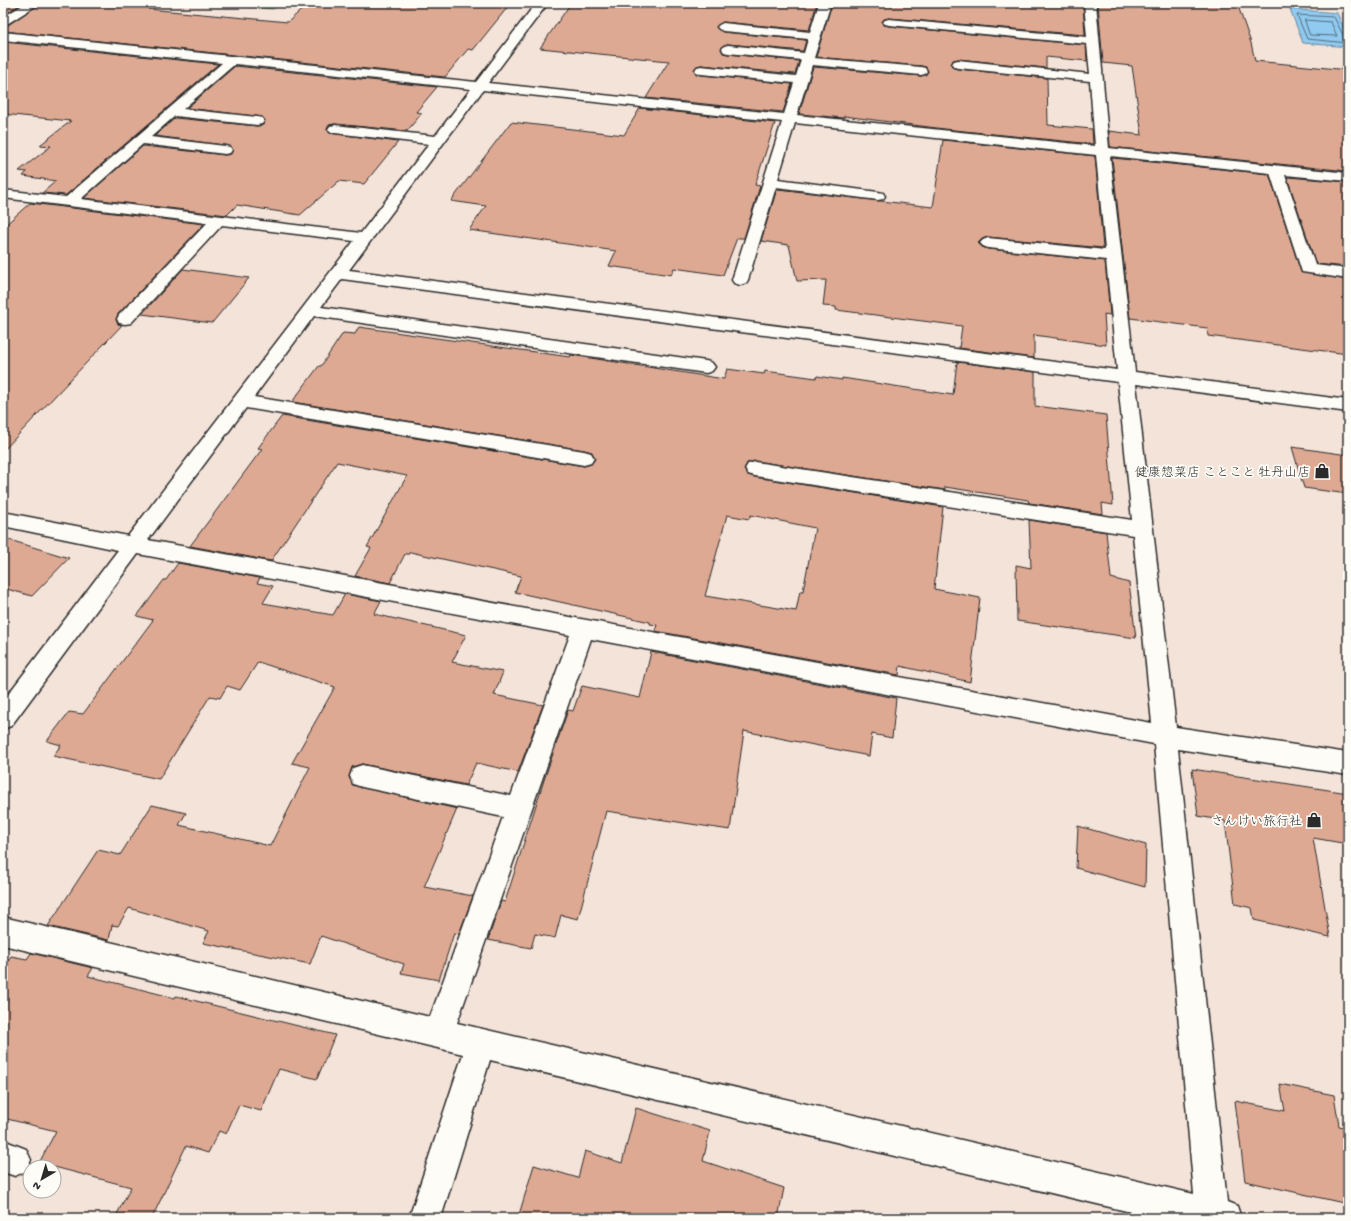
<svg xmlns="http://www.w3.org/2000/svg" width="1351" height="1221" viewBox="0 0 1351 1221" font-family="'Gochi Hand','Klee One',sans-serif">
  <rect width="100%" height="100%" fill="#f4e3d9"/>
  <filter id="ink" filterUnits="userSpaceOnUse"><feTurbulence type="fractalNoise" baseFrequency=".025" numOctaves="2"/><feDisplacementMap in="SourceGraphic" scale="8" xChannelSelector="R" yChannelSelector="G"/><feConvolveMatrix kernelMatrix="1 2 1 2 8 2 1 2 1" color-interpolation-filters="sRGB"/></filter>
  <g filter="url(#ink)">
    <path fill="#b6e4a2" stroke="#708866" d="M212 3H281L273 9Z"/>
    <path fill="#90caf0" stroke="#688aa1" d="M1290 9 1337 13 1348 37V47L1303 43Z"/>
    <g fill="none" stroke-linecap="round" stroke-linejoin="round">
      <g stroke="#536b7a" stroke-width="1">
        <path d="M1305 20 1331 22 1337 36 1310 35Z"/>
        <path d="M1348 37 1343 35 1334 17 1297 15 1307 39 1348 43"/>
      </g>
    </g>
    <g fill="#dea993" stroke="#2b2b2b" fill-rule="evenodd">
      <path d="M3 3H23L3 15Z"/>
      <path d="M41 3H156L148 9 288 22 309 3H511L473 50 468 49 445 77 3 31V26L8 25Z"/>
      <path d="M571 3H670L708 7 710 3H817L809 30 723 22 716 27 723 32 806 40 803 51 728 44 724 45 721 48 723 53 728 54 799 61 795 74 701 65 697 66 694 69 696 74 701 75 792 84 783 112 646 98 669 61 540 48Z"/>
      <path d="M832 3H1083L1085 35 889 18 884 19 882 22 884 25 889 26 1086 45 1087 61 1046 57V68L958 59 953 60 951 65 954 68 958 69 1047 78 1048 125 1092 129 1093 144 944 129 844 116V118L799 114 813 67 921 76 925 75 928 72 926 67 921 66 816 57Z"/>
      <path d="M1098 3H1208L1238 6 1251 43 1255 61 1348 70V171L1110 147 1109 131 1142 135 1132 66 1103 63Z"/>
      <path d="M3 42 218 64 66 195 42 193 56 181 23 176 27 172 19 171 51 146 40 145 71 121 3 114Z"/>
      <path d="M235 66 437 87 416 112 422 113 407 131 335 124 329 125 327 130 330 133 398 142 364 184 339 181 300 215 237 205 227 215 84 198 143 146 225 155 231 154 233 149 230 146 155 136 175 118 257 126 263 125 265 120 262 117 187 108Z"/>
      <path d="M640 108 775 123 755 185 760 186 744 238H737L723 275 674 268 671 275 609 266 616 251 469 230 486 206 451 201 511 122 624 135Z"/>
      <path d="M943 140 1095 156 1103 248 988 237 982 239 978 243 982 247 988 249 1105 261 1110 315 1104 314 1106 345 1034 335V358L959 348 962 326 836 310V307L823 306 826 280 797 281 789 245 761 241 777 189 933 207Z"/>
      <path d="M1112 158 1269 174 1301 272 1348 280V354L1208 336 1207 328 1130 318Z"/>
      <path d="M1287 177 1348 182V267L1316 264Z"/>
      <path d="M30 203 204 224 118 314 116 320 118 324 122 325 3 451V227Z"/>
      <path d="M183 269 249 278 212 323 142 314Z"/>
      <path d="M359 327 570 357 571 355 724 379 727 369 764 374 765 371 816 378 817 376 842 380V378L953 395 957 362 1035 372V406L1106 415 1113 505 1102 503 1103 514 1029 503 1028 500 945 487V490L755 461 747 463 744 470 748 475 755 477 943 507 934 589 980 598 970 682 900 666 899 675 655 631 657 625 650 624V622L515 592 521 576 410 552 409 554H405L390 583 355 576 371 548 367 547 407 476 337 462 271 561 190 546 262 449 258 448 282 416 584 466 591 464 595 459 592 452 584 450 292 402 319 366H321L343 333 355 334ZM727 515 749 519 751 515 815 528 803 591H800L796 611 705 596Z"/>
      <path d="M1292 447 1348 455V494L1304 488Z"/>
      <path d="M1029 520 1106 532 1111 578 1129 583 1136 638 1017 621 1016 565 1031 568Z"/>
      <path d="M3 538 69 558 32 596 3 588Z"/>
      <path d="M178 563 260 578 257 583 273 586 263 603 333 615 345 594 381 601 374 614 466 635 452 662 503 672 494 695 543 705 518 772 476 763 466 785 362 764 352 767 349 777 353 785 457 809 424 887 473 896 459 934 454 933 439 980 401 973 404 964 321 936 310 964 203 943 209 931 129 908 118 926 112 925 109 940 48 926 98 850 120 855 152 805 186 813 179 825 270 846 310 767 292 763 335 687 258 662 240 690 227 686 220 698 210 696 159 779 53 756 61 745 47 741 69 712 83 714 153 620 137 616 164 580H166Z"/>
      <path d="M651 652 896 698 892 738 872 734 869 756 744 731 730 830 606 811 578 919 561 915 555 938 535 934 531 948 488 940 501 901 505 902 544 780 568 710 573 711 582 686 640 698Z"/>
      <path d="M1192 769 1348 793V844L1313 838 1330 937 1254 920 1252 908 1235 904 1225 821 1198 816Z"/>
      <path d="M1078 826 1146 845 1145 887 1076 868Z"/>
      <path d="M31 953 93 968 88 976 175 998 176 996 335 1035 317 1079 279 1069 261 1111 239 1105 226 1134 219 1131 208 1153 186 1146 152 1218H115L131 1187 39 1163 56 1131 3 1118V971L11 956 27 959Z"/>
      <path d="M1280 1084 1334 1095 1339 1126 1348 1128V1204L1245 1181 1235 1101 1285 1111Z"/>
      <path d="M636 1108 710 1131 703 1161 784 1188 778 1218H518L534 1165 578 1178 585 1151 622 1163Z"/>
    </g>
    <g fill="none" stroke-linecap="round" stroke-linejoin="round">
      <defs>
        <g id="minor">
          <path d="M26 3H40L7 24 3 25V17Z"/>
          <path d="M536 3H548L488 83 784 114 794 83 701 74 697 73 695 70 697 67 701 66 796 76 801 60 728 53 724 52 722 49 724 46 728 45 804 53 808 39 723 31 719 29 717 27 719 25 723 23 810 32 819 3H831L814 58 921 67 925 68 927 71 925 74 921 75 812 65 797 115 1095 146 1090 81 958 68 954 67 952 64 954 61 958 60 1090 74 1087 44 889 25 885 24 883 22 885 20 889 19 1087 37 1084 3H1096L1109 148 1348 173V181L1285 175 1315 265 1348 269V279L1302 272 1270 173 1110 156 1135 372 1348 400V412L1136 384 1176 727 1348 753V775L1178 749 1227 1202 1237 1206 1241 1218H1156L490 1060 441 1218H409L463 1054 3 945V917L430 1017 503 817 362 787 353 784 350 776 353 768 362 765 511 796 570 635 138 554 11 726 3 729V701L118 550 3 526V512L128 536 354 241 222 225 131 323 125 324 119 323 117 319 119 315 207 223 3 198V190L66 197 222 63 3 40V32L476 82ZM235 64 471 89 435 136 335 125 330 126 328 129 330 132 335 133 429 144 361 233 81 199 143 144 225 154 230 153 232 150 230 147 225 146 151 137 175 116 257 125 262 124 264 121 262 118 257 117 183 109ZM483 90 782 122 732 280 734 283 740 285 746 283 748 280 776 187 878 200 883 199 885 196 883 193 878 192 778 179 795 123 1096 155 1105 250 988 238 983 240 980 243 983 246 988 248 1106 260 1117 370 349 270ZM342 279 1118 382 1132 520 755 462 748 464 745 469 748 474 755 476 1133 535 1152 723 148 540 246 408 584 465 591 463 594 458 591 453 584 451 254 397 314 316 706 373 712 371 715 367 712 363 706 361 321 307ZM591 639 1154 744 1194 1194 457 1023Z"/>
          <path d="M3 1140 26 1149 31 1160 26 1171 15 1176 3 1172Z"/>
        </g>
      </defs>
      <use href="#minor" stroke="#2b2b2b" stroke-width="3"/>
      <use href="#minor" fill="#fdfcf7" fill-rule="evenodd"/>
    </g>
  </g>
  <defs>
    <symbol id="shop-bare" viewBox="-9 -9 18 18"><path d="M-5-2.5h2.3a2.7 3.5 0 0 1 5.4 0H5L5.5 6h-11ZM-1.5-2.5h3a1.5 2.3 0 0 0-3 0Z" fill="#2b2b2b" stroke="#fdfcf7" stroke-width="2.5" paint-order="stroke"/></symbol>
  </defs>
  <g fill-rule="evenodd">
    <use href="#shop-bare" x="1311" y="460" width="22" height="22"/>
    <use href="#shop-bare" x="1303" y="809" width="22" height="22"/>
  </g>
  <g text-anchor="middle" stroke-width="3.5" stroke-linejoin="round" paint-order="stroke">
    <g font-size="13" fill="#2b2b2b" stroke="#fdfcf7" text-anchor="end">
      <text x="1310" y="476">健康惣菜店 ことこと 牡丹山店</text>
      <text x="1302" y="825">さんけい旅行社</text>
    </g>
  </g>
  <rect width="1351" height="1221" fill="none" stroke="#fdfcf7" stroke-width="16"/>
  <rect x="8" y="8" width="1335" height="1205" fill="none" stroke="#2b2b2b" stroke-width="1.5" filter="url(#ink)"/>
  <g transform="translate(42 1179) rotate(218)"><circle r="19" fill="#fdfcf7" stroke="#a9a8a5"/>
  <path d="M0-3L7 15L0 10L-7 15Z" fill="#2b2b2b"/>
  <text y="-6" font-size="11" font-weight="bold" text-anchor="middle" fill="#2b2b2b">N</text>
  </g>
</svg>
